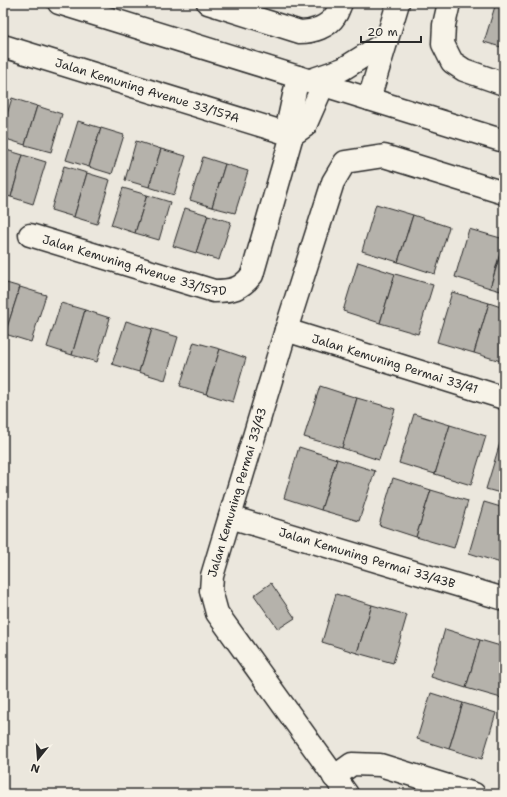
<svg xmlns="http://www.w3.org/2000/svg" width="507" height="797" viewBox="0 0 507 797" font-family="'Shantell Sans',sans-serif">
  <rect width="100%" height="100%" fill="#ebe7dd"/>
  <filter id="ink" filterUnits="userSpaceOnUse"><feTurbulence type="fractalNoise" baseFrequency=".025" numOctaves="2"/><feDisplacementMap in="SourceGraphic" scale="8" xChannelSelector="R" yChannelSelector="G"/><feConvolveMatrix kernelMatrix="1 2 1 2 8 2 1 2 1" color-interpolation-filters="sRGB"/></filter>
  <g filter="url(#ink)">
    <g fill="#b5b2ab" stroke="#2b2b2b">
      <path d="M278 3H300L298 9Z"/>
      <path d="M496 3H504V48L484 42Z"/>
      <path d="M12 98 37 106 25 145 3 138V127Z"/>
      <path d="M37 106 62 114 51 152 25 145Z"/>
      <path d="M78 121 101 128 89 167 66 160Z"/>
      <path d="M101 128 124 135 112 174 89 167Z"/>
      <path d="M136 141 161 149 149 187 125 180Z"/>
      <path d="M3 149 23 155 11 197 3 195Z"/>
      <path d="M161 149 186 156 174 195 149 187Z"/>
      <path d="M23 155 46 162 33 204 11 197Z"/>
      <path d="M203 157 225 164 212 207 190 200Z"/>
      <path d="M225 164 248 171 235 213 212 207Z"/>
      <path d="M64 166 87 173 74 217 51 210Z"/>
      <path d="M87 173 110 180 97 224 74 217Z"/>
      <path d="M123 188 147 195 135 233 111 225Z"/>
      <path d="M147 195 170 202 159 240 135 233Z"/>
      <path d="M376 204 413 215 398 262 362 251Z"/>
      <path d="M185 208 208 215 196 253 173 246Z"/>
      <path d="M208 215 231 222 219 260 196 253Z"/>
      <path d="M413 215 449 227 435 274 398 262Z"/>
      <path d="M469 229 504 239 490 288 455 277Z"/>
      <path d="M504 242V292L490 288Z"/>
      <path d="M358 262 395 274 380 323 343 311Z"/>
      <path d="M395 274 433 285 418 334 380 323Z"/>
      <path d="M3 282 20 287 5 334 3 333Z"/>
      <path d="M20 287 46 295 31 342 5 334Z"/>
      <path d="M452 292 489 303 474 353 437 342Z"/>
      <path d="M61 303 85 310 72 355 47 347Z"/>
      <path d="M489 303 504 308V362L474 353Z"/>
      <path d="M85 310 110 318 97 362 72 355Z"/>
      <path d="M126 321 152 329 139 372 112 364Z"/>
      <path d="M152 329 178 337 165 380 139 372Z"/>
      <path d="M194 342 220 349 206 394 180 386Z"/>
      <path d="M220 349 246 358 233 402 206 394Z"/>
      <path d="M320 386 357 398 342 448 304 437Z"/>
      <path d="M357 398 395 409 379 460 342 448Z"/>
      <path d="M414 414 450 425 435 474 399 463Z"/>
      <path d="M450 425 486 436 471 485 435 474Z"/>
      <path d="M500 443 504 444V494L486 489Z"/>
      <path d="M299 447 337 459 321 510 284 498Z"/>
      <path d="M337 459 375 471 359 521 321 510Z"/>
      <path d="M393 478 431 490 416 537 379 525Z"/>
      <path d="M431 490 468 501 454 548 416 537Z"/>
      <path d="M484 502 504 508V564L469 553Z"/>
      <path d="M271 583 295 618 278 629 254 595Z"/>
      <path d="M336 594 372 605 357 653 322 642Z"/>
      <path d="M372 605 407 615 393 663 357 653Z"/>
      <path d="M445 629 480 640 466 688 431 677Z"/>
      <path d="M480 640 504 647V687L501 698 466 688Z"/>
      <path d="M431 693 463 703 449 749 417 739Z"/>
      <path d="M463 703 496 713 482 759 449 749Z"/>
    </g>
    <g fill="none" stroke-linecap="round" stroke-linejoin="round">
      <defs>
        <g id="minor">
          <path d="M59 3 369 99"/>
          <path d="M208 3 300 32C313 32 328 27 335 16 338 12 339 7 341 3"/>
          <path d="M449 3 444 25 443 44 452 62 464 70 504 84"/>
          <path id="s1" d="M3 46 292 135"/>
          <path d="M292 135 305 126 323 85"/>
          <path id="s2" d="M30 235 214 291C232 291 241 289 252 275L292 135 288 123 298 77"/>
          <path id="s3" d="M286 330 504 398"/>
          <path id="s4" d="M230 517 504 599"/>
          <path d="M334 777 352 764 380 765 474 794"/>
          <path id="s5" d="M347 794 217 613 211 591 212 576 286 330 333 182 345 162 384 156 504 193"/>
        </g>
        <g id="major">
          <path d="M398 3 369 99 504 141"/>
          <path d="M308 81 343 69 386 42"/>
        </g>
      </defs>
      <use href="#minor" stroke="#2b2b2b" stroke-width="25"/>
      <use href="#major" stroke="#2b2b2b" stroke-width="25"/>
      <use href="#minor" stroke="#f7f3e8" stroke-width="22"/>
      <use href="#major" stroke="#f7f3e8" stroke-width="22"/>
    </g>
  </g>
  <g text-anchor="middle" stroke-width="3.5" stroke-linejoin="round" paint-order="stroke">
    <g font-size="12" fill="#2b2b2b" stroke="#f7f3e8">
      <text dy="4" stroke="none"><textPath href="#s1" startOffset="151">Jalan Kemuning Avenue 33/157A</textPath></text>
      <text dy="4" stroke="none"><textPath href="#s2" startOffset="109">Jalan Kemuning Avenue 33/157D</textPath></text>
      <text dy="4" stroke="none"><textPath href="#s3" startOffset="114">Jalan Kemuning Permai 33/41</textPath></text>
      <text dy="4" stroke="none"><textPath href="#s5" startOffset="348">Jalan Kemuning Permai 33/43</textPath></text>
      <text dy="4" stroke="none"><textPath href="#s4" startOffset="143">Jalan Kemuning Permai 33/43B</textPath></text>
    </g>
  </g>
  <rect width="507" height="797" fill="none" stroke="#f7f3e8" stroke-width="16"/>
  <rect x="8" y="8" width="491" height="781" fill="none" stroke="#2b2b2b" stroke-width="1.5" filter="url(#ink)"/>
  <g transform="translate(38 759) rotate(197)" stroke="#f7f3e8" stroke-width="3" paint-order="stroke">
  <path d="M0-3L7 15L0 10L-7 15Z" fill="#2b2b2b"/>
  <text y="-6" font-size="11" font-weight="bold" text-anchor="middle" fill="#2b2b2b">N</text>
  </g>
  <path d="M361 36v6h60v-6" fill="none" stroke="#2b2b2b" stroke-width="2"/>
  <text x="367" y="36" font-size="12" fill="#2b2b2b" stroke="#f7f3e8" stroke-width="3" paint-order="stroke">20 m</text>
</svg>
